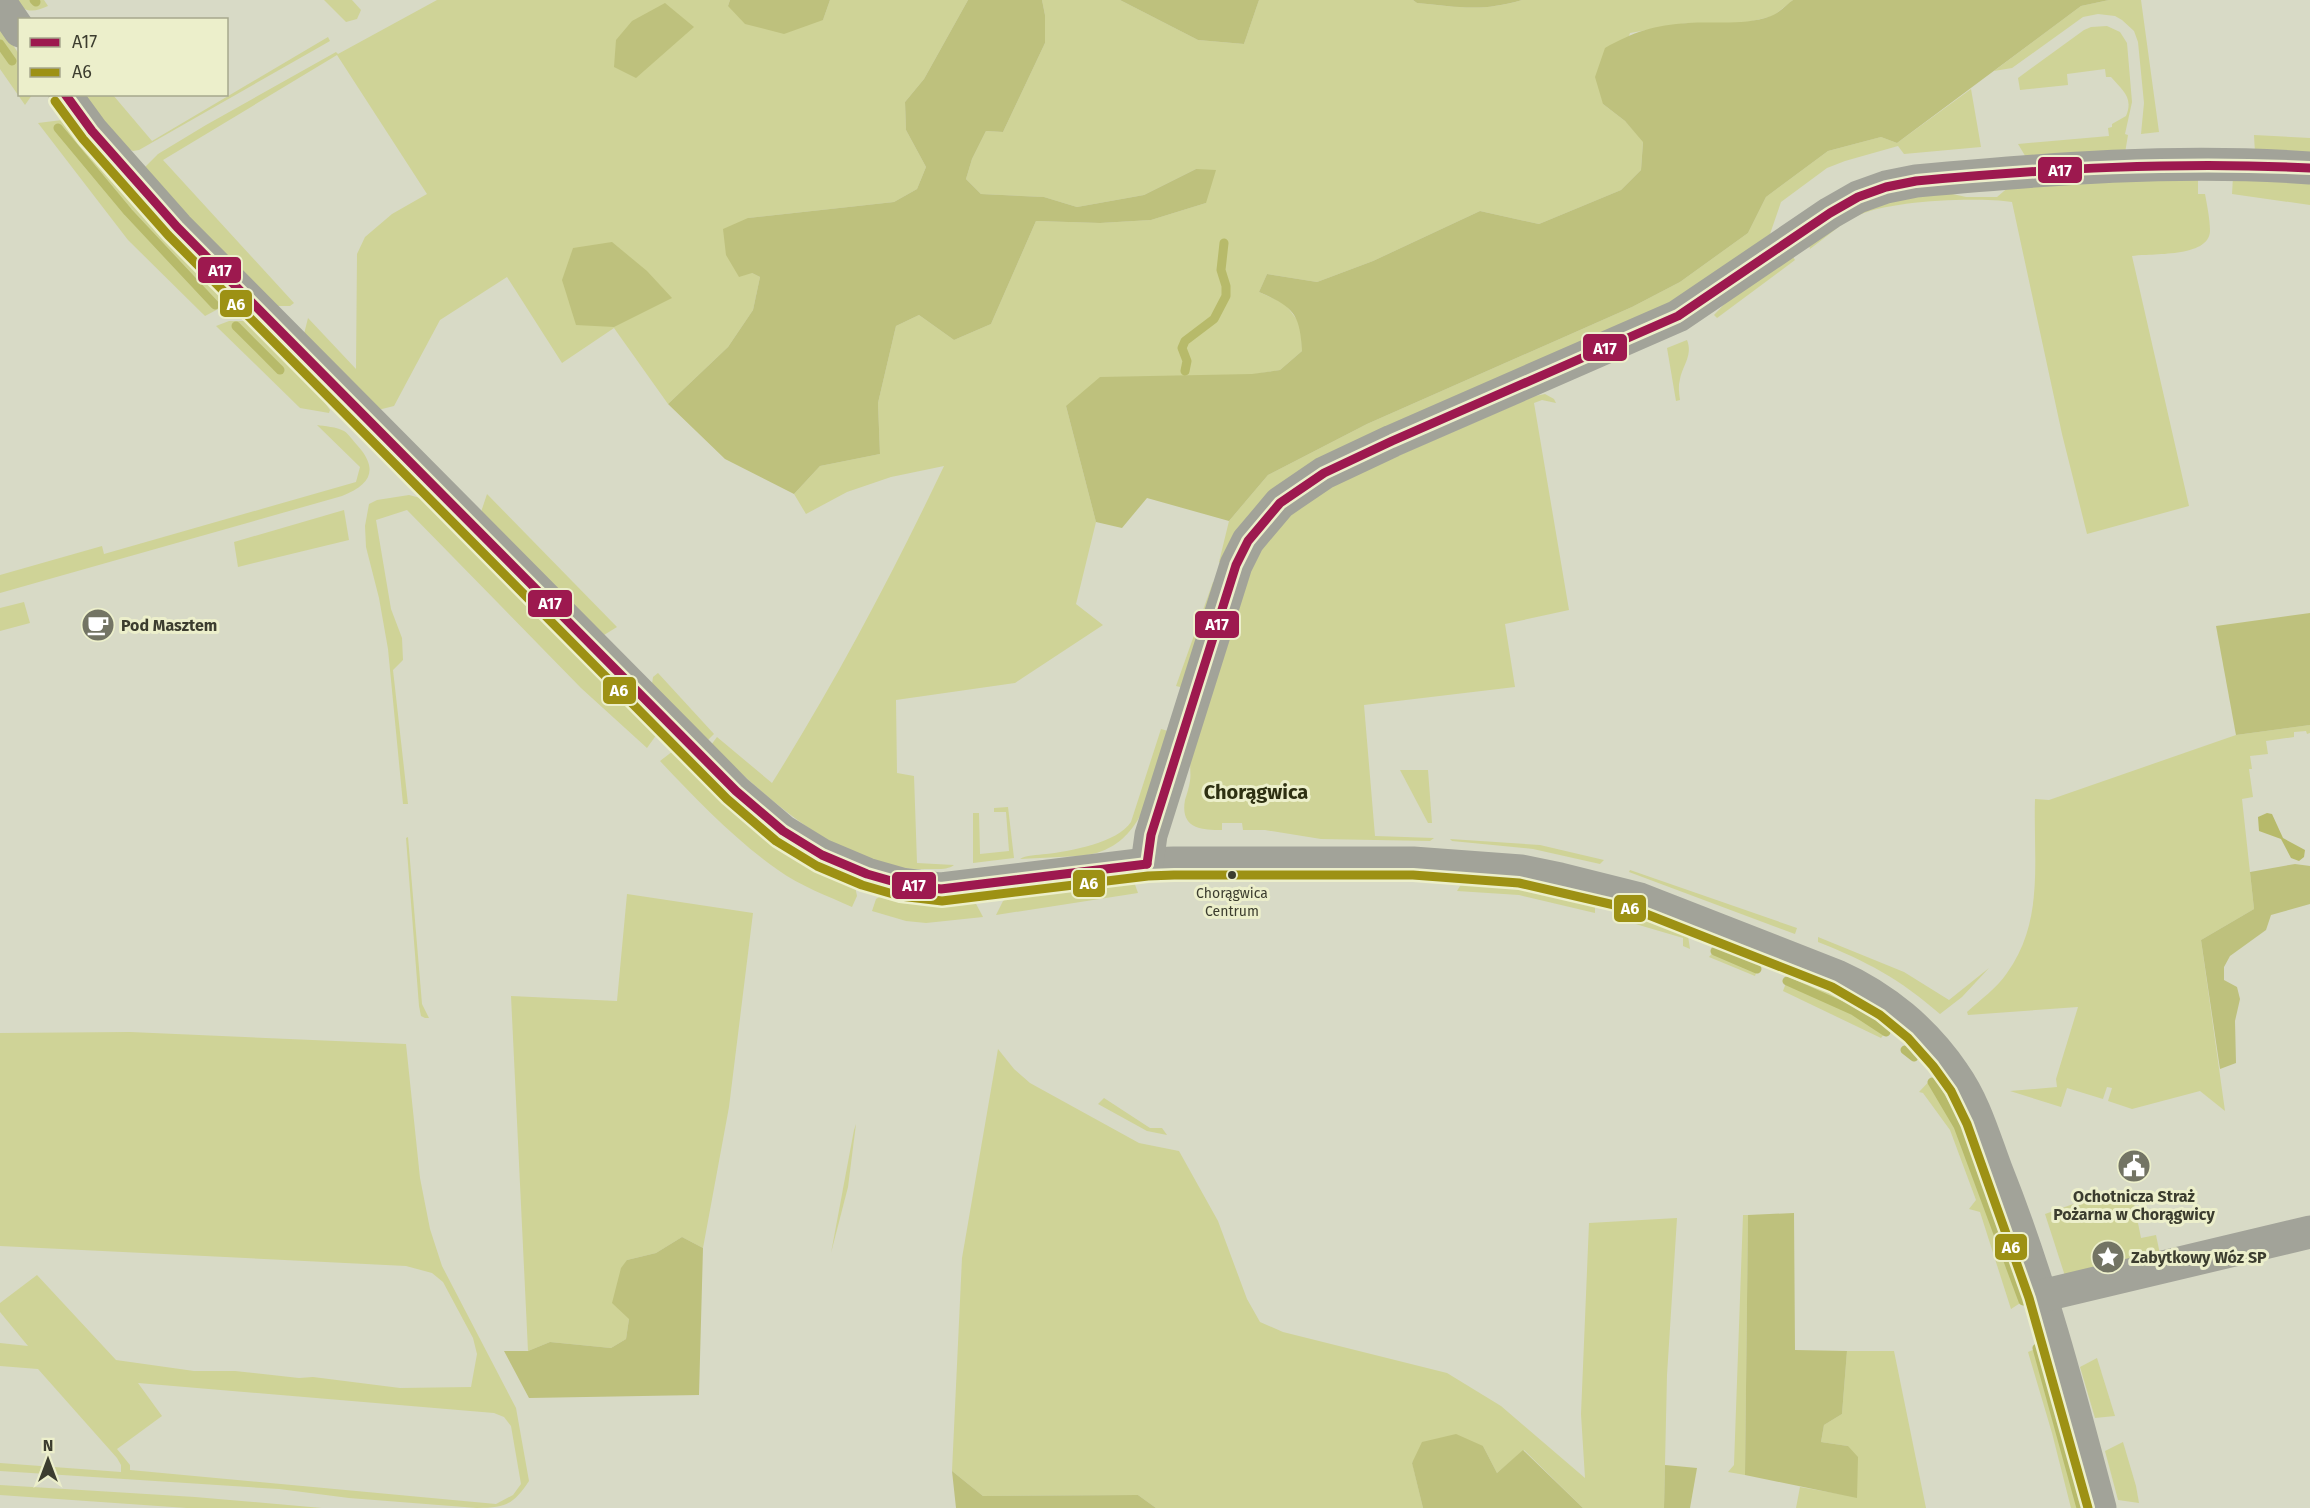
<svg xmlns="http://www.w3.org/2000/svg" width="2310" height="1508" viewBox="0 0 2310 1508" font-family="'Fira Sans',sans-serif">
  <rect width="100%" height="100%" fill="#d8dac6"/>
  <g fill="#cfd397" fill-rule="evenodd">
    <path d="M15 0H44L48 6C35 12 24 14 15 0Z"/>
    <path d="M324 0H352L361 10 357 19 346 22Z"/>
    <path d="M437 0H730L728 6 823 20 830 0H968L924 79 905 102 906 130 926 167 917 189 894 202 748 218 752 273 760 277 753 310 728 347 668 404 614 328 562 363 507 277 440 320 394 406 378 410 304 334 308 318 356 369 357 254 365 237 392 214 427 194 337 55 163 160 294 303 290 306H278L202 234 145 167 158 154 206 125 336 52 338 54Z"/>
    <path d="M1042 0H1120L1198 40 1244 44 1259 0H1413L1417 3C1457 7 1483 12 1522 0H1793L1773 16 1744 23H1687L1630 33 1603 104 1625 121 1643 141 1641 170 1621 190 1539 224 1480 211 1373 261 1317 282 1267 274 1259 292 1285 304 1301 325 1302 351 1280 370 1066 406 1096 522 1076 604 1103 625 1015 683 896 700 897 773 914 776 917 863 954 865C948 870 937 869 928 869 845 873 767 798 711 745L717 737 772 783C836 681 892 575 944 466L891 477 847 492 806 514 794 494 820 466 880 454 878 403 896 326 919 315 954 340 991 324 1036 221 1100 223 1151 220 1206 203 1196 169 1144 195 1077 207 1044 197 981 194 966 179 972 159 986 131 1003 132 1045 43V15Z"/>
    <path d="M2109 0H2141L2159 132 2141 134 2144 103 2138 42 2134 31 2122 20 2115 16 2098 14 2083 17 2012 68 1994 71 2081 6Z"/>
    <path d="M0 26 19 54 20 94 32 95 25 105 0 69Z"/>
    <path d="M2107 26 2120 32 2127 43 2132 102 2125 134 2128 135 2125 153 2027 159 2018 144 2109 136 2108 128 2112 127V124L2126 116C2134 97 2122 90 2111 77H2106L2105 69 2067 74 2068 85 2020 90 2018 78 2084 30 2091 27Z"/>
    <path d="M328 37 330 41 139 150 133 151 126 148 83 95H113L152 141Z"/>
    <path d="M1971 89 1981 147 1904 154 1898 146 1845 161 1827 168 1781 202 1770 234 1670 306 1404 420 1222 564 1219 562 1229 521 1268 475 1367 424 1632 307 1680 282 1748 233 1766 197 1828 151 1881 137 1897 143Z"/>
    <path d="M62 120 71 125 226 297 222 307 205 316 128 240 38 123Z"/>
    <path d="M2254 135 2310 138V156L2255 153Z"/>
    <path d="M2198 177V194H2205C2207 205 2210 219 2210 231 2209 258 2151 253 2132 256L2189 506 2087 534 2062 434 2012 202C1976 197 1887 200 1855 217 1839 225 1825 238 1810 249L1809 245 1876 203 1939 191 1966 197H1997L2010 186Z"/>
    <path d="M2233 177 2310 183V205L2232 194Z"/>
    <path d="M1793 257 1795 260 1717 318 1714 315 1731 297Z"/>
    <path d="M229 321H245C275 347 308 376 330 410L329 413 300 408 216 326Z"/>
    <path d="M1687 340C1693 355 1683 365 1680 379 1678 386 1679 393 1680 400L1676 401 1667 348Z"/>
    <path d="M1545 394 1554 399 1556 403 1542 400 1534 403 1569 610 1505 624 1515 687 1364 705 1375 836 1434 838 1430 841 1321 839 1265 830H1243L1242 823H1222V830C1200 830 1180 828 1185 800 1187 794 1189 787 1190 781 1191 775 1190 768 1190 761L1243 584 1273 526 1317 491 1535 396Z"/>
    <path d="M317 425C324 426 337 427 344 431 349 434 353 441 357 445 379 469 371 485 342 496L0 593V575L102 546 104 554 356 482 360 467Z"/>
    <path d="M487 494 617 627 604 635 481 512Z"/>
    <path d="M409 495 428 500 657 734 647 748 581 688 407 510 376 520 391 609 402 638 403 660 393 670 408 804H403L388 649 379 598 366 547 365 526 369 504 377 500Z"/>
    <path d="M344 510 349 540 238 567 234 542Z"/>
    <path d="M1213 582 1215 583 1184 688 1176 686Z"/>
    <path d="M24 602 30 623 0 631V608Z"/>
    <path d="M658 673 714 734 707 741 652 684 653 677Z"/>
    <path d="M2310 725V733L2307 734 2306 731 2294 732V737L2266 741 2268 754 2250 756 2252 769H2249L2253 797 2242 799 2254 909 2201 940 2225 1111 2200 1091 2132 1109 2108 1101 2112 1088 2107 1087 2103 1099 2067 1088 2061 1107 2010 1091 2057 1087 2056 1079 2078 1007 1968 1015 1967 1012C1980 1000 1997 988 2007 973 2045 920 2033 859 2035 799L2049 800 2236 735Z"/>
    <path d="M1161 729 1168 731C1152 783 1146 851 1079 856 1060 857 1040 858 1020 859 1025 855 1038 855 1046 854 1071 851 1117 843 1131 822Z"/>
    <path d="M673 751 855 886 857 896 852 907C828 896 800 886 778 870 734 839 697 800 660 761Z"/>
    <path d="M1400 770H1428L1432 823H1428Z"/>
    <path d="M1008 807 1014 858 973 863V813H979L980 854 1009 851 1006 812H994V808Z"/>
    <path d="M408 837 422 1004 429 1018H425L421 1016 419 1006 406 838Z"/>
    <path d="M1450 839 1540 845 1604 860 1600 864 1533 849 1452 841Z"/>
    <path d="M1630 870 1797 928 1795 934 1629 872Z"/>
    <path d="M1133 879 1138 893 996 915 1003 901 1011 895Z"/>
    <path d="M1463 881 1520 886 1595 903V913L1519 895 1457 891Z"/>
    <path d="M627 894 753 913 729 1107 703 1248 682 1237 656 1253 627 1260 629 1319 626 1339 611 1348 550 1342 528 1351 511 996 617 1001Z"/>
    <path d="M883 895 974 900 983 917 926 923 906 921 872 911 876 899Z"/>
    <path d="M1631 913 1688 936 1690 949 1683 946V938L1622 920Z"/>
    <path d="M1818 937 1904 972 1949 1000 1989 968 1962 997 1940 1014C1900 979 1866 961 1818 942Z"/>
    <path d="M1718 947 1759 963 1755 976 1709 957Z"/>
    <path d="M1789 975 1841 996 1889 1028 1881 1038 1783 991Z"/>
    <path d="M130 1032 406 1044 420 1178 430 1229 442 1266 516 1408 529 1481C513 1505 505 1508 477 1508L349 1498 279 1489 0 1471V1463L121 1472V1465L117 1458 38 1369 0 1366V1343L28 1346 0 1312V1303L37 1275 116 1360 194 1371H235L299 1378 313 1377 400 1388 471 1387 477 1354 473 1338 443 1282 432 1273 406 1266 0 1246V1033ZM138 1383 494 1413 504 1417 511 1426 521 1484 513 1495 496 1504 130 1470V1465L117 1449 162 1416Z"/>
    <path d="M998 1049 1014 1069 1030 1083 1139 1143 1179 1151 1218 1221 1247 1299 1260 1322 1283 1332 1447 1373 1501 1406 1585 1478 1581 1414 1589 1223 1677 1218 1667 1375 1664 1508H1583L1524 1450 1497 1473 1483 1446 1412 1462 1423 1508H1156L1138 1495 983 1496 952 1471 962 1258Z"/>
    <path d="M1936 1074 1965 1123 2028 1298 2011 1309 1980 1212 1969 1209 1976 1200 1950 1130 1923 1093 1919 1092Z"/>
    <path d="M1104 1098 1150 1128H1162L1167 1135 1147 1131 1098 1104Z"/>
    <path d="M856 1124 848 1187 831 1253 854 1130Z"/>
    <path d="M2113 1190 2133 1198 2141 1238 2156 1235 2161 1259 2065 1276 2045 1214Z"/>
    <path d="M1743 1215H1748L1745 1475 1728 1472 1734 1465Z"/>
    <path d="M2043 1346 2088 1508H2071L2052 1433 2028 1352Z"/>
    <path d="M1847 1351H1894L1926 1508H1796L1800 1487 1857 1497 1848 1446 1821 1442 1824 1425 1842 1414Z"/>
    <path d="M2097 1358 2115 1416 2095 1418 2080 1367Z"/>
    <path d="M2123 1442 2136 1486 2139 1503 2118 1500 2105 1451Z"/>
    <path d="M0 1485 195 1497 322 1508H187L0 1495Z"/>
  </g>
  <g fill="#bec17d">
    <path d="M730 0H830L823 20 784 34 745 24 728 6Z"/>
    <path d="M968 0H1042L1045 15V43L1003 132 986 131 972 159 966 179 981 194 1044 197 1077 207 1144 195 1196 169 1216 170 1206 203 1151 220 1100 223 1036 221 991 324 954 340 919 315 896 326 878 403 880 454 820 466 794 494 725 459 668 404 728 347 753 310 760 277 752 273 739 277 726 255 723 229 748 218 894 202 917 189 926 167 906 130 905 102 924 79Z"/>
    <path d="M1120 0H1259L1244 44 1198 40Z"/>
    <path d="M1413 0H1522C1482 12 1458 7 1417 3Z"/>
    <path d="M1793 0H2109L2081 6 1897 143 1881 137 1828 151 1766 197 1748 233 1680 282 1632 307 1367 424 1268 475 1229 521 1147 498 1122 528 1096 522 1066 406 1100 377 1252 374 1280 370 1302 351C1300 313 1293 307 1259 292L1267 274 1317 282 1373 261 1480 211 1539 224 1621 190 1641 170 1643 142 1625 121 1603 104 1595 77 1605 48C1633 32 1655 25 1688 23 1716 21 1744 26 1771 16 1779 13 1786 5 1793 0Z"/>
    <path d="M665 3 694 27 636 78 614 67 616 40 632 21Z"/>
    <path d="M612 242 647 271 672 298 614 327 576 325 562 280 573 248Z"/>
    <path d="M2310 613V725L2236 735 2216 626Z"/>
    <path d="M2295 864 2310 866V904L2271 915 2266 930 2230 956 2224 967V980L2237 987 2240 999 2235 1021 2236 1063 2220 1069 2201 940 2254 909 2250 872Z"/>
    <path d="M1794 1213 1795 1350 1847 1351 1842 1414 1824 1425 1821 1442 1848 1446 1858 1457 1857 1498 1745 1475 1748 1215Z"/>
    <path d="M682 1237 703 1248 699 1395 529 1398 504 1351H528L550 1342 611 1348 626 1339 629 1319 612 1303 621 1268 627 1260 656 1253Z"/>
    <path d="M1456 1434 1483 1446 1497 1473 1523 1450 1583 1508H1423L1412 1463 1422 1442Z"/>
    <path d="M1665 1465 1697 1468 1690 1508H1664Z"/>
    <path d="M952 1471 983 1496 1138 1495 1156 1508H956Z"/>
  </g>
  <path fill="#b7ba6a" d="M2267 813 2272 814 2283 838 2305 850 2304 857 2299 861 2291 858 2281 839 2259 831 2258 817Z"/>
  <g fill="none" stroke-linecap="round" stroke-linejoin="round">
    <g stroke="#b7ba6a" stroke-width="9">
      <path d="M34 0 36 2"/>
      <path d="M0 44 12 61"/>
      <path d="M58 128 128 212 215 305"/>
      <path d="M236 326 280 370"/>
      <path d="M1185 371 1187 361 1182 348 1185 341 1214 319 1226 296V286L1221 270 1224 243"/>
      <path d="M1715 951 1757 969"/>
      <path d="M1787 981 1854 1011 1886 1032"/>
      <path d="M1905 1050 1914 1057"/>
      <path d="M1932 1082 1958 1126 2023 1301"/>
      <path d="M2037 1348 2081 1508"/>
    </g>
    <g stroke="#a2a399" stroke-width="33">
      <path d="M0 2 20 31"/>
      <path d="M65 94 92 131 177 227 676 730 736 791 783 831 822 855 867 874 902 884 941 889 1147 864 1174 863H1413L1521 871 1560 879 1640 899 1837 976C1884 997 1925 1031 1954 1074 1974 1102 1984 1137 1996 1169 2040 1279 2070 1394 2100 1508"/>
      <path d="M1147 864 1151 835 1236 565 1248 541 1280 503 1324 473 1392 441 1678 316 1830 213 1858 197 1886 187 1916 181C2047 169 2178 158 2310 168"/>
      <path d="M2041 1296 2310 1232"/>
    </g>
    <defs>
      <g id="bus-1">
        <path d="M65 94 92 131 177 227 736 791 783 831 822 855 867 874 902 884 941 889 1147 864"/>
        <path d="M1147 864 1151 835 1236 565 1248 541 1280 503 1324 473 1392 441 1678 316 1830 213 1858 197 1886 187 1916 181C2047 169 2178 161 2310 168"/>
      </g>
      <path id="bus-2" d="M55 101 83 139 168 235 727 799 776 841 817 866 862 885 900 896 942 901 1148 876 1174 875H1413L1519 883 1636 910 1832 987 1880 1015 1908 1038 1933 1066 1951 1091 1967 1124 2029 1298 2088 1508"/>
    </defs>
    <use href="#bus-1" stroke="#ecefcb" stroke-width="14"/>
    <use href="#bus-2" stroke="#ecefcb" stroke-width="14"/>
    <use href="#bus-1" stroke="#9d194f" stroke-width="9"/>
    <use href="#bus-2" stroke="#9d9114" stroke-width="9"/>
  </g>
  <defs>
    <symbol id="cafe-disc" viewBox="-11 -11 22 22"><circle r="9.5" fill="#737464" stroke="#ecefcb"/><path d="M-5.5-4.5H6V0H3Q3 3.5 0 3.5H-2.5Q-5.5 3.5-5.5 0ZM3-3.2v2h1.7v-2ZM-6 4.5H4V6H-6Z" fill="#fff"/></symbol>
    <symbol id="civic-disc" viewBox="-11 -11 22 22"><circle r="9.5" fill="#737464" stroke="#ecefcb"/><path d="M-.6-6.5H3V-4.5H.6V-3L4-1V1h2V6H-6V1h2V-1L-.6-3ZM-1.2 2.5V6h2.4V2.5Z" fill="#fff"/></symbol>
    <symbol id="sight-disc" viewBox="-11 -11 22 22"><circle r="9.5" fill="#737464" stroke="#ecefcb"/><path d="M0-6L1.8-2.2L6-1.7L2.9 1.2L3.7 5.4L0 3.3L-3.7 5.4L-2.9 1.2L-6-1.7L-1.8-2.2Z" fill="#fff"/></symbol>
  </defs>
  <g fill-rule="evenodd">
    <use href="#cafe-disc" x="79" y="606" width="38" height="38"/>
    <use href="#civic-disc" x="2115" y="1147" width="38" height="38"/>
    <use href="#sight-disc" x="2089" y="1238" width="38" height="38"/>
  </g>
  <circle fill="#3c3d2f" stroke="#ecefcb" stroke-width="2" cx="1232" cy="875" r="5"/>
  <g text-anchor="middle" stroke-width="6" stroke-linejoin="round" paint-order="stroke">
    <g font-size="14" fill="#3c3d2f" stroke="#ecefcb">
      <text x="1232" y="898">Chorągwica<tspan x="1232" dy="18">Centrum</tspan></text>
    </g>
    <g font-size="16" font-weight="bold" fill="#3c3d2f" stroke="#ecefcb" text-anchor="start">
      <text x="121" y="631">Pod Masztem</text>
      <text x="2134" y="1202" text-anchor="middle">Ochotnicza Straż<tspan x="2134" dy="18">Pożarna w Chorągwicy</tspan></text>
      <text x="2131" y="1263">Zabytkowy Wóz SP</text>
    </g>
    <g font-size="20" font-weight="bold" fill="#2e3012" stroke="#ecefcb">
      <text x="1256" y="799">Chorągwica</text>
    </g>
  </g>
  <g stroke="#ecefcb" stroke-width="2">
    <rect x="2037" y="156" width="46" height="28" rx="6" fill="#9d194f"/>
    <rect x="197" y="256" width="45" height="28" rx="6" fill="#9d194f"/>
    <rect x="219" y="289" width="34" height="29" rx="6" fill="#9d9114"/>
    <rect x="1582" y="333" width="46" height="29" rx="6" fill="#9d194f"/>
    <rect x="527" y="589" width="46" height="29" rx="6" fill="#9d194f"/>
    <rect x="1194" y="610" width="46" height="29" rx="6" fill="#9d194f"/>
    <rect x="602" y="676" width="35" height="29" rx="6" fill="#9d9114"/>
    <rect x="1072" y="869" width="34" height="29" rx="6" fill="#9d9114"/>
    <rect x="891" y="871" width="46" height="29" rx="6" fill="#9d194f"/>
    <rect x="1613" y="894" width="34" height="29" rx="6" fill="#9d9114"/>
    <rect x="1994" y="1233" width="34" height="28" rx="6" fill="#9d9114"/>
  </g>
  <g font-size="16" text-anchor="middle" font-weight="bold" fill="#fff">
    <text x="2060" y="176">A17</text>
    <text x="220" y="276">A17</text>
    <text x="236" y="310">A6</text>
    <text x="1605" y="354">A17</text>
    <text x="550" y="609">A17</text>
    <text x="1217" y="630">A17</text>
    <text x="619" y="696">A6</text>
    <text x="1089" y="889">A6</text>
    <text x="914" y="891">A17</text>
    <text x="1630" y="914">A6</text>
    <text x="2011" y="1253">A6</text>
  </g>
  <rect x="18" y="18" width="210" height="78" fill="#ecefcb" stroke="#a6a88d" stroke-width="1.5"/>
  <rect x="30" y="38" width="30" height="9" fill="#9d194f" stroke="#a6a88d" stroke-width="1.5"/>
  <text x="72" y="48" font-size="18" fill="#3c3d2f">A17</text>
  <rect x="30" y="68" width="30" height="9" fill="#9d9114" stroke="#a6a88d" stroke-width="1.5"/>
  <text x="72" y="78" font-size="18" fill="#3c3d2f">A6</text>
  <g transform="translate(48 1460)" stroke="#ecefcb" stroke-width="4.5" paint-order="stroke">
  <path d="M0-4.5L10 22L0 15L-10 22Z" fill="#3c3d2f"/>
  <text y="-9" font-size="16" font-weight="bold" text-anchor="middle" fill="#3c3d2f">N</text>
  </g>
</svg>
